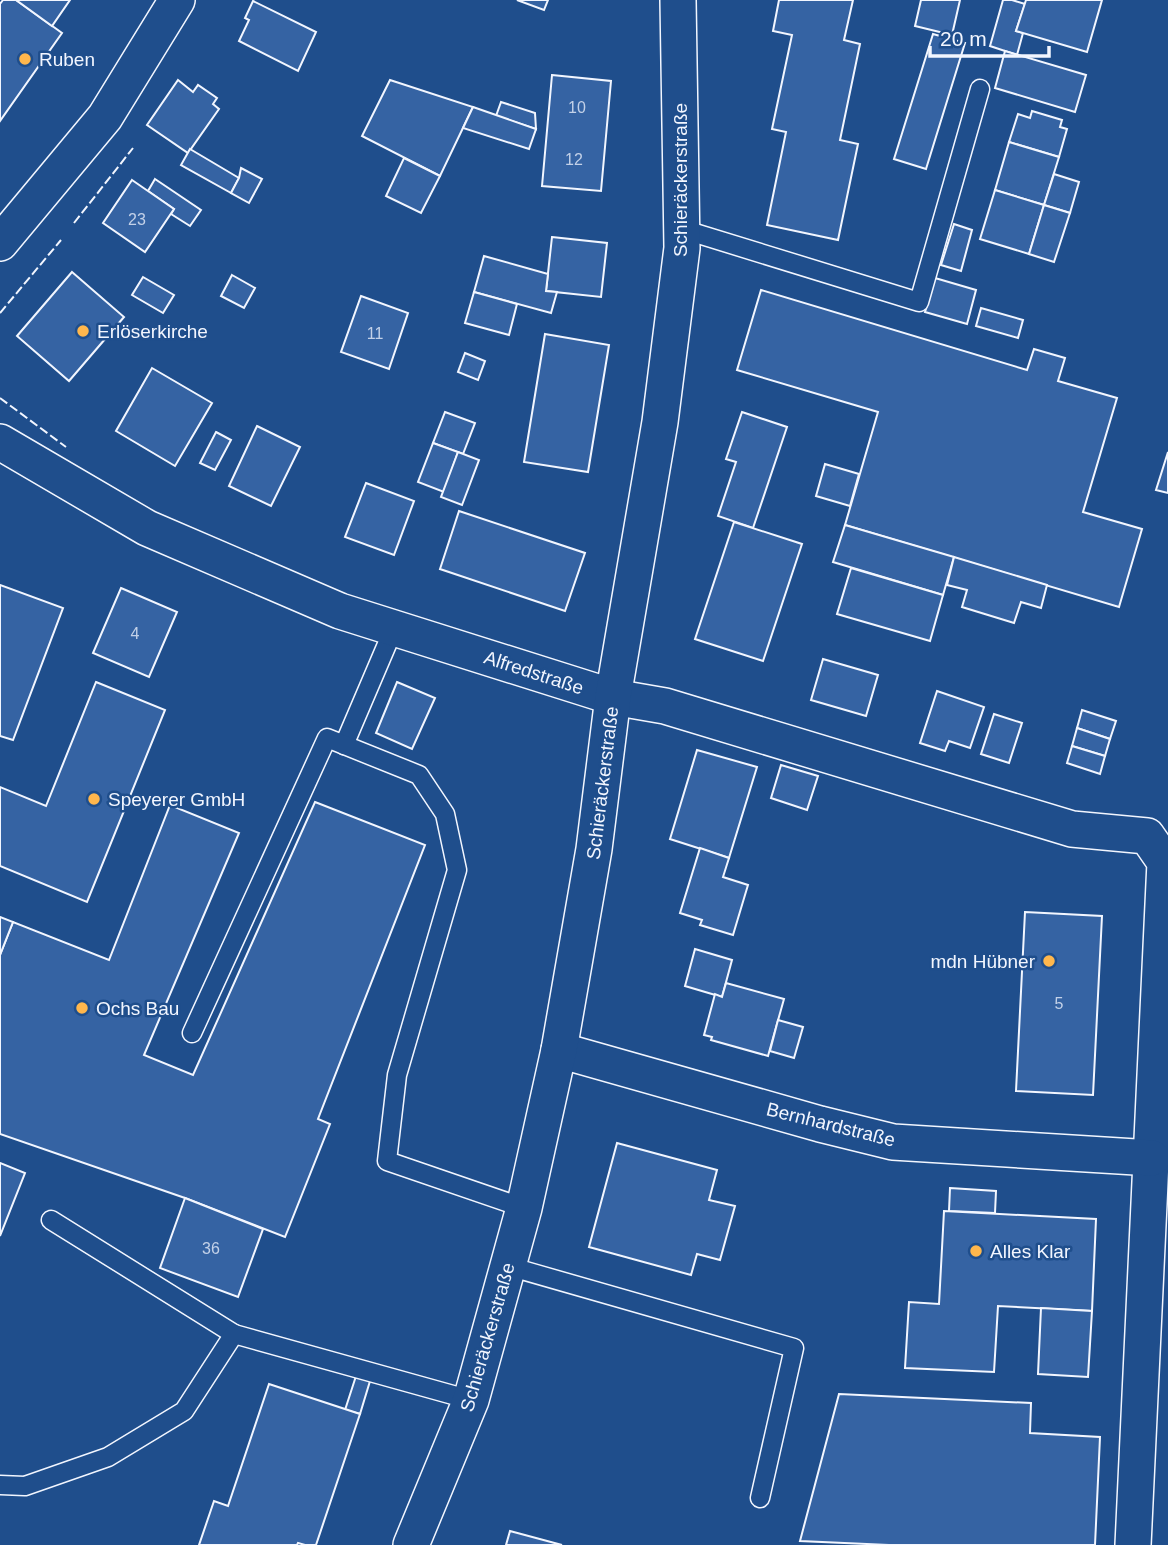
<svg xmlns="http://www.w3.org/2000/svg" width="1168" height="1545" viewBox="0 0 1168 1545" font-family="Arial,sans-serif">
  <rect width="100%" height="100%" fill="#1f4e8c"/>
  <g fill="#3563a3" stroke="#f2f6ff" stroke-width="2">
    <path d="M3 0H16L62 33 0 121V4Z"/>
    <path d="M16 0H70L52 26Z"/>
    <path d="M517 0H548L544 10Z"/>
    <path d="M779 0H853L844 40 860 44 840 140 858 144 838 240 767 225 786 132 772 129 792 35 773 31Z"/>
    <path d="M921 0H960L952 35 915 26Z"/>
    <path d="M1003 0H1012L1025 4 1016 31 1023 33 1017 55 990 46Z"/>
    <path d="M1026 0H1102L1087 52 1016 31Z"/>
    <path d="M253 1 316 32 298 71 239 41 249 20 245 18Z"/>
    <path d="M933 34 965 43 926 169 894 159Z"/>
    <path d="M1005 51 1086 75 1075 112 995 88Z"/>
    <path d="M552 75 611 81 601 191 542 186Z"/>
    <path d="M178 80 193 92 198 85 217 98 213 104 219 109 188 153 147 125Z"/>
    <path d="M390 80 473 107 440 176 362 136Z"/>
    <path d="M501 102 535 113 536 129 496 116Z"/>
    <path d="M473 107 536 129 529 149 463 128Z"/>
    <path d="M1032 111 1062 120 1060 127 1067 129 1059 157 1009 142 1018 114 1030 118Z"/>
    <path d="M1009 142 1059 157 1044 205 995 190Z"/>
    <path d="M190 149 239 178 231 193 181 165Z"/>
    <path d="M404 158 440 176 421 213 386 196Z"/>
    <path d="M241 168 262 179 249 203 231 193 239 178Z"/>
    <path d="M1054 174 1079 182 1070 213 1044 205Z"/>
    <path d="M155 179 201 210 190 226 171 214 174 209 148 191Z"/>
    <path d="M132 180 174 209 145 252 103 223Z"/>
    <path d="M995 190 1044 205 1029 254 980 239Z"/>
    <path d="M1044 205 1070 213 1054 262 1029 254Z"/>
    <path d="M954 224 972 230 961 271 941 265Z"/>
    <path d="M552 237 607 243 601 297 546 291Z"/>
    <path d="M484 256 548 274 546 291 557 292 551 313 474 292Z"/>
    <path d="M72 272 124 317 69 381 17 336Z"/>
    <path d="M232 275 255 288 244 308 221 296Z"/>
    <path d="M143 277 174 295 163 313 132 295Z"/>
    <path d="M935 278 976 290 967 324 925 312Z"/>
    <path d="M761 290 1027 370 1034 349 1065 358 1058 381 1117 398 1083 512 1142 529 1119 607 845 525 878 412 737 370Z"/>
    <path d="M474 292 517 304 509 335 465 323Z"/>
    <path d="M361 296 408 313 389 369 341 352Z"/>
    <path d="M981 308 1023 320 1018 338 976 326Z"/>
    <path d="M545 334 609 345 588 472 524 462Z"/>
    <path d="M465 353 485 361 478 380 458 372Z"/>
    <path d="M152 368 212 403 175 466 116 431Z"/>
    <path d="M445 412 475 423 463 454 433 443Z"/>
    <path d="M742 412 787 427 753 528 718 516 736 462 726 459Z"/>
    <path d="M257 426 300 447 271 506 229 486Z"/>
    <path d="M216 432 231 440 215 470 200 463Z"/>
    <path d="M433 443 458 452 444 492 418 482Z"/>
    <path d="M458 452 479 460 462 505 441 497Z"/>
    <path d="M1168 452V493L1156 490Z"/>
    <path d="M825 464 859 474 850 506 816 496Z"/>
    <path d="M366 483 414 501 394 555 345 537Z"/>
    <path d="M459 511 585 553 565 611 440 569Z"/>
    <path d="M734 522 802 544 763 661 695 639Z"/>
    <path d="M845 525 954 557 943 595 833 562Z"/>
    <path d="M954 557 1047 585 1041 608 1021 602 1014 623 962 607 967 590 947 585Z"/>
    <path d="M851 568 943 595 930 641 837 614Z"/>
    <path d="M0 585 63 608 13 740 0 736Z"/>
    <path d="M121 588 177 612 149 677 93 653Z"/>
    <path d="M823 659 878 675 866 716 811 700Z"/>
    <path d="M96 682 165 710 87 902 0 866V787L46 806Z"/>
    <path d="M397 682 435 698 412 749 376 733Z"/>
    <path d="M937 691 984 707 970 748 949 741 945 751 920 743Z"/>
    <path d="M1082 710 1116 721 1110 739 1077 728Z"/>
    <path d="M994 714 1022 723 1009 763 981 754Z"/>
    <path d="M1077 728 1110 739 1105 756 1072 746Z"/>
    <path d="M1072 746 1105 756 1100 774 1067 763Z"/>
    <path d="M697 750 757 767 729 858 670 839Z"/>
    <path d="M781 765 818 776 807 810 771 798Z"/>
    <path d="M315 802 425 845 318 1119 330 1124 285 1237 185 1198 0 1134V955L13 922 109 960 170 805 239 833 144 1055 193 1075Z"/>
    <path d="M700 848 729 858 723 877 748 885 733 935 700 925 702 920 680 913Z"/>
    <path d="M1025 912 1102 916 1093 1095 1016 1091Z"/>
    <path d="M0 917 13 922 0 955Z"/>
    <path d="M695 949 732 960 722 997 685 986Z"/>
    <path d="M726 983 784 999 768 1056 711 1040 712 1037 704 1035 715 994 722 997Z"/>
    <path d="M778 1020 803 1027 794 1058 770 1051Z"/>
    <path d="M617 1143 717 1170 709 1200 735 1206 720 1260 697 1254 691 1275 589 1247Z"/>
    <path d="M0 1163 25 1173 0 1236Z"/>
    <path d="M950 1188 996 1191 995 1213 949 1211Z"/>
    <path d="M185 1198 263 1229 238 1297 160 1268Z"/>
    <path d="M944 1211 1096 1219 1092 1311 998 1306 994 1372 905 1368 909 1302 939 1304Z"/>
    <path d="M1041 1308 1092 1311 1088 1377 1038 1374Z"/>
    <path d="M356 1376 370 1381 360 1414 345 1410Z"/>
    <path d="M269 1384 360 1414 316 1545H305L298 1543 297 1545H199L214 1501 228 1506Z"/>
    <path d="M839 1394 1031 1403 1030 1433 1100 1437 1095 1545H889L800 1541Z"/>
    <path d="M510 1531 562 1545H506Z"/>
  </g>
  <g fill="none" stroke-linecap="round" stroke-linejoin="round">
    <defs>
      <g id="service">
        <path d="M682 229 919 302 980 89"/>
        <path d="M344 745 394 628"/>
        <path d="M192 1033 327 738 419 775 445 814 457 870 397 1075 387 1161 524 1208"/>
        <path d="M51 1220 234 1334"/>
        <path d="M508 1266 794 1348 760 1498"/>
        <path d="M0 1485 25 1486 108 1457 184 1411 234 1334 471 1400"/>
      </g>
      <g id="minor">
        <path d="M0 243 105 117 177 0"/>
        <path d="M0 442 147 528 340 611 613 697 665 706 1072 829 1147 836 1165 862 1133 1545"/>
        <path d="M559 1050 820 1124 893 1142 1152 1158"/>
        <path d="M411 1545 471 1400 524 1208 559 1050 594 849 613 697 660 422 682 248 678 0"/>
      </g>
    </defs>
    <use href="#service" stroke="#f2f6ff" stroke-width="21"/>
    <use href="#minor" stroke="#f2f6ff" stroke-width="38"/>
    <use href="#service" stroke="#1f4e8c" stroke-width="18"/>
    <use href="#minor" stroke="#1f4e8c" stroke-width="35"/>
    <g stroke="#f2f6ff" stroke-width="2" stroke-dasharray="9 3.5" stroke-linecap="butt">
      <path d="M74 223 133 148"/>
      <path d="M0 313 61 240"/>
      <path d="M0 398 66 447"/>
    </g>
  </g>
  <g fill="#ffb74d" stroke="#1f4e8c" stroke-width="2.5">
    <circle cx="25" cy="59" r="7"/>
    <circle cx="83" cy="331" r="7"/>
    <circle cx="94" cy="799" r="7"/>
    <circle cx="1049" cy="961" r="7"/>
    <circle cx="82" cy="1008" r="7"/>
    <circle cx="976" cy="1251" r="7"/>
  </g>
  <g text-anchor="middle" stroke-width="5" stroke-linejoin="round" paint-order="stroke">
    <g font-size="16" fill="#c3d1e8">
      <text x="577" y="113">10</text>
      <text x="574" y="165">12</text>
      <text x="137" y="225">23</text>
      <text x="375" y="339">11</text>
      <text x="135" y="639">4</text>
      <text x="1059" y="1009">5</text>
      <text x="211" y="1254">36</text>
    </g>
    <g font-size="19" fill="#f2f6ff" stroke="#1f4e8c" text-anchor="start">
      <text x="39" y="66">Ruben</text>
      <text x="97" y="338">Erlöserkirche</text>
      <text x="108" y="806">Speyerer GmbH</text>
      <text x="1035" y="968" text-anchor="end">mdn Hübner</text>
      <text x="96" y="1015">Ochs Bau</text>
      <text x="990" y="1258">Alles Klar</text>
    </g>
    <g font-size="19" fill="#f2f6ff" stroke="#1f4e8c">
      <text transform="translate(680 180) rotate(-90)" y="7">Schieräckerstraße</text>
      <text transform="translate(534 672) rotate(18)" y="7">Alfredstraße</text>
      <text transform="translate(602 783) rotate(-83)" y="7">Schieräckerstraße</text>
      <text transform="translate(831 1124) rotate(14)" y="7">Bernhardstraße</text>
      <text transform="translate(487 1337) rotate(-74)" y="7">Schieräckerstraße</text>
    </g>
  </g>
  <path d="M930 46v10h119v-10" fill="none" stroke="#f2f6ff" stroke-width="3.5"/>
  <text x="940" y="46" font-size="21" fill="#f2f6ff" stroke="#1f4e8c" stroke-width="5" paint-order="stroke">20 m</text>
</svg>
